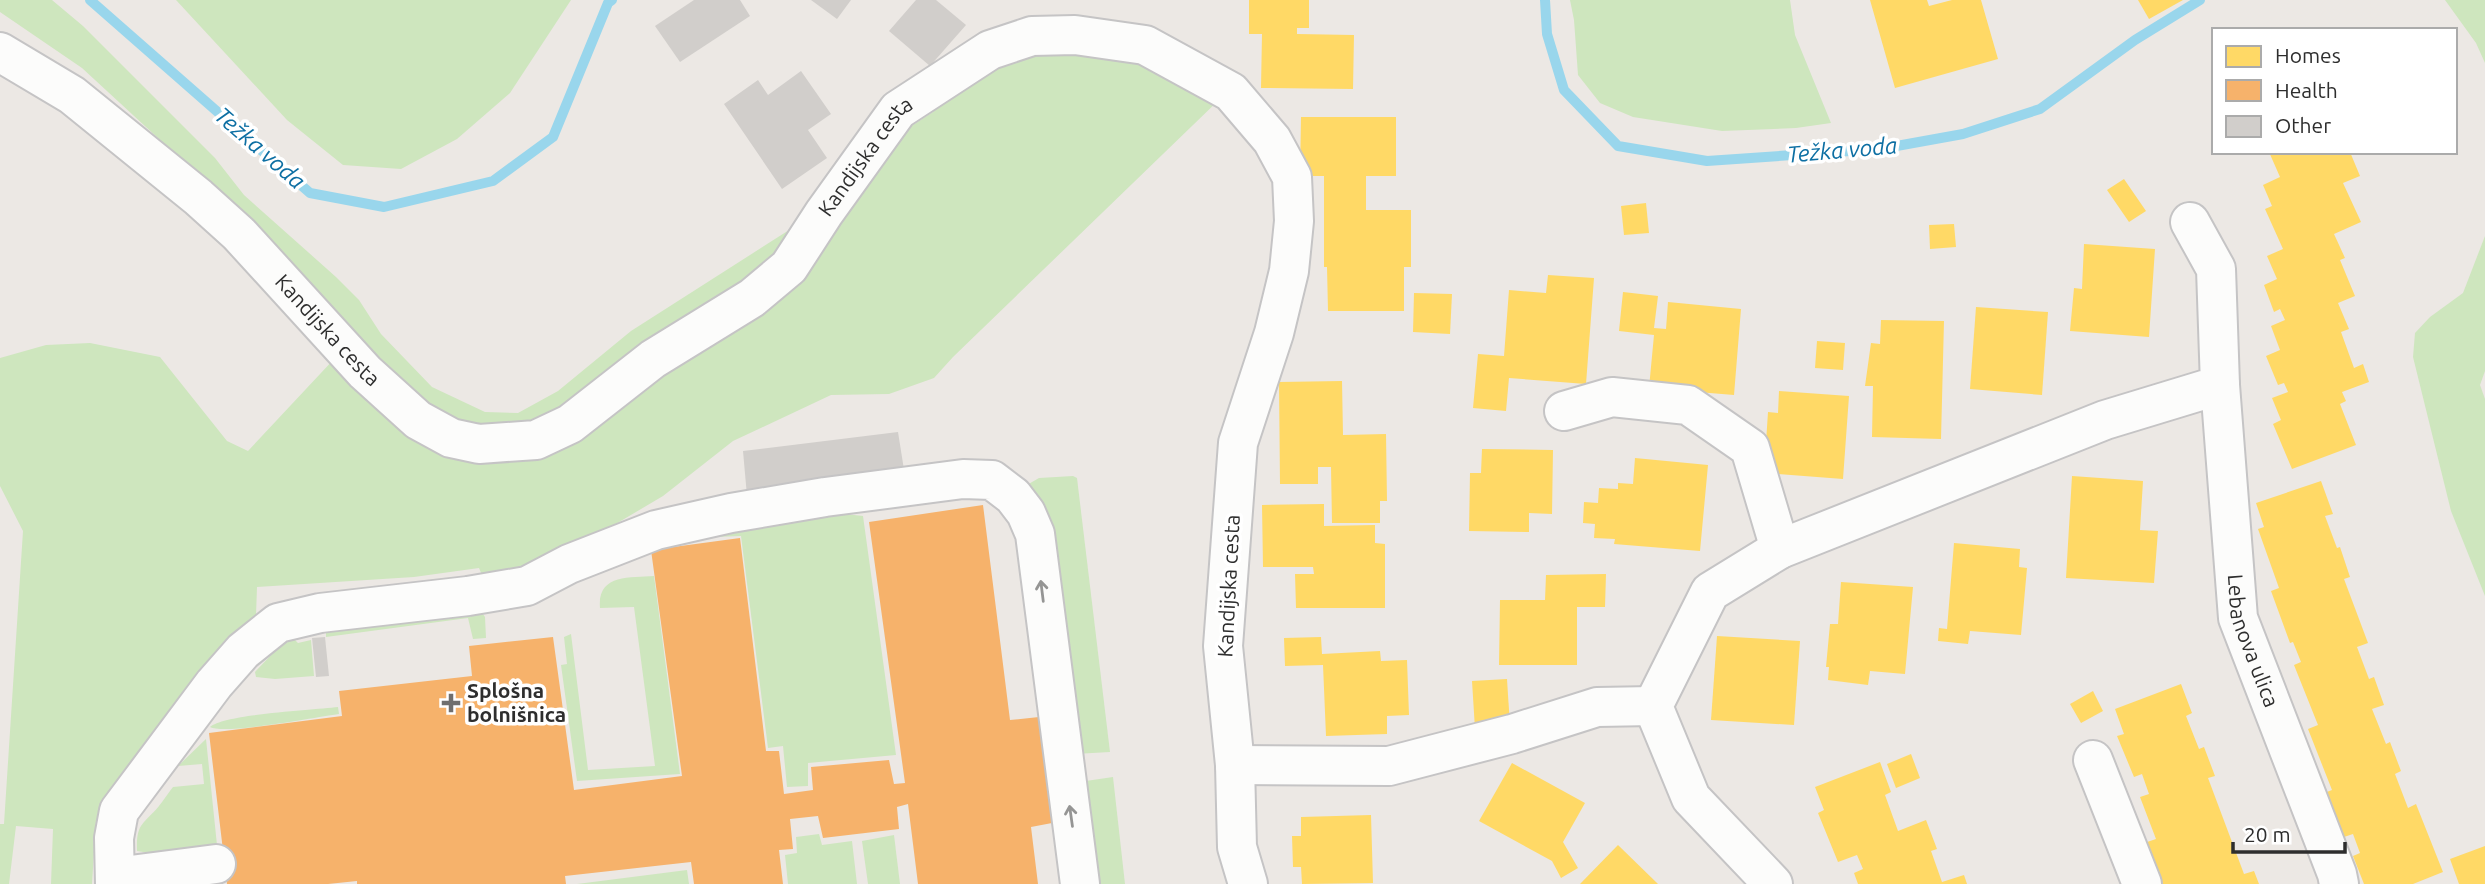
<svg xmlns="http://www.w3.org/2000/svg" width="2485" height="884" viewBox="0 0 2485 884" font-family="Ubuntu,sans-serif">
  <rect width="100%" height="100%" fill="#ece8e4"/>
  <g fill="#cee6be">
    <path d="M0 0H52L83 26 215 158 244 195 336 277 359 300 381 334 432 387 485 412 518 413 558 391 631 331 797 225 763 277 556 423 511 436 435 418 172 151 82 68 0 12Z"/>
    <path d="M176 0H571L510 93 457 139 401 169 343 165 287 120Z"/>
    <path d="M1570 0H1790L1795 35 1831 123 1796 128 1722 131 1633 117 1600 103 1578 75 1574 20Z"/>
    <path d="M2445 0H2485V63L2476 43Z"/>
    <path d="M1121 52 1222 97 953 357 934 378 889 394 831 395 733 441 663 496 592 538 487 587 479 568 414 577 257 587 256 616 110 796 96 821 92 884H51L53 829 16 826 9 884H0V824H4L23 531 0 486V358L46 345 90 343 160 357 227 441 248 451 335 358 374 394 523 452 755 306 899 134 933 112 954 83 1008 56Z"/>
    <path d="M2485 236V371L2480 385 2485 399V596L2451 511 2413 357 2415 333 2430 317 2463 293Z"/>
    <path d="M1073 476 1077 478 1110 752 1075 754 1020 489 1039 478Z"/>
    <path d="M836 513 863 516 896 755 808 763V786L787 787 783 746 768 748 741 536 714 537 713 527Z"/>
    <path d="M654 576 680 774 577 781 561 665 567 664 564 637 571 634 588 770 655 766 634 607 600 608C597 574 629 578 654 576Z"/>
    <path d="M478 607 485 617 486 638 473 639 468 618 326 637V629Z"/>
    <path d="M293 638 298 643 311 640 314 676 275 679 256 677 255 672 273 653Z"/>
    <path d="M338 707 339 714C316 717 225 735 210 727 225 714 314 710 338 707Z"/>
    <path d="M206 739 217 845 155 854 137 851C136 823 143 825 159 806 164 800 168 793 173 787L204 784 202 764 178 766Z"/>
    <path d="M1113 777 1125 884H1093L1079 782Z"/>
    <path d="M819 834 822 845 852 841 857 884H788L785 855 797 853 796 837Z"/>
    <path d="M894 835 900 884H868L862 841Z"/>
    <path d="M687 870 689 884H577Z"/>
  </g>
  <g fill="#ffd966">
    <path d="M1249 0H1309V28H1297V34L1354 35 1353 89 1261 88 1262 34H1249Z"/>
    <path d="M1870 0H1927L1929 6 1952 0H1981L1998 59 1895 88Z"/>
    <path d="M2138 0H2183L2149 19Z"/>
    <path d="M1301 117H1396V176H1366V210H1411V267H1404V311H1328L1327 267H1324V176H1300Z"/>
    <path d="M2269 152H2350L2360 176 2343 183 2361 222 2334 234 2345 258 2340 260 2355 296 2338 303 2349 329 2341 332 2354 368 2363 364 2369 382 2342 392 2346 401 2340 404 2356 445 2292 469 2273 424 2281 420 2272 398 2288 392 2284 383 2278 385 2266 356 2280 350 2271 326 2285 320 2280 309 2274 312 2264 285 2277 279 2267 256 2283 249 2265 209 2272 206 2263 185 2280 177Z"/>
    <path d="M2124 179 2146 211 2129 222 2107 190Z"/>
    <path d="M1646 203 1649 233 1624 235 1621 206Z"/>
    <path d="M1954 224 1956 247 1930 249 1929 225Z"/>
    <path d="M2084 244 2155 249 2149 337 2070 331 2074 288 2082 289Z"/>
    <path d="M1548 275 1594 278 1586 384 1509 378 1506 411 1473 408 1478 354 1504 356 1509 290 1546 293Z"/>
    <path d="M1623 292 1658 296 1654 328 1666 329 1668 302 1741 309 1734 395 1649 388 1654 335 1619 331Z"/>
    <path d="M1414 293 1452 294 1450 334 1413 332Z"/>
    <path d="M1976 307 2048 312 2042 395 1970 389Z"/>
    <path d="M1881 320 1944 321 1941 439 1872 437 1873 386H1865L1871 343 1880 344Z"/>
    <path d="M1817 341 1845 343 1843 370 1815 368Z"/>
    <path d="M1342 381 1343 435 1386 434 1387 501H1380V523H1332L1331 467H1318V484H1280L1279 382Z"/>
    <path d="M1779 391 1849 396 1843 479 1764 473 1768 412 1778 413Z"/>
    <path d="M1482 449 1553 450 1552 514 1529 513V532L1469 531 1470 473H1481Z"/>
    <path d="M1635 458 1708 465 1700 551 1614 544 1615 539 1594 538 1595 524 1583 523 1584 502 1598 503 1599 488 1618 489V483L1633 484Z"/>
    <path d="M2072 476 2143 481 2140 530 2158 531 2154 583 2066 578Z"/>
    <path d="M2321 481 2333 514 2325 516 2337 548 2340 547 2350 577 2344 579 2368 643 2357 647 2369 679 2374 677 2384 705 2372 709 2386 744 2390 742 2401 771 2395 774 2408 808 2416 804 2443 872 2413 884H2364L2353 856 2360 853 2353 834 2341 838 2324 793 2332 790 2308 729 2318 725 2294 665 2301 662 2293 642 2290 643 2271 591 2279 588 2258 529 2264 527 2256 503Z"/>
    <path d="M1324 504V526L1375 525V543L1385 544V608H1296L1295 574H1314L1313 567H1263L1262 505Z"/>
    <path d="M1954 543 2020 549 2019 567 2027 568 2021 635 1970 631 1968 644 1938 641 1939 628 1947 629Z"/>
    <path d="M1606 574 1605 607H1577V665H1499L1500 600H1545L1546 575Z"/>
    <path d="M1841 582 1913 587 1905 674 1870 671 1868 685 1828 680 1829 667H1826L1830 624H1838Z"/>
    <path d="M1717 636 1800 641 1794 725 1711 720Z"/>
    <path d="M1321 637 1322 654 1380 651 1381 661 1407 660 1409 715 1387 716V734L1326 736 1323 665 1285 666 1284 638Z"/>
    <path d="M1507 679 1510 726 1475 729 1472 681Z"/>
    <path d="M2181 684 2192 713 2186 716 2199 749 2204 747 2215 776 2208 778 2244 874 2254 871 2259 884H2163L2147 842 2156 839 2140 797 2149 794 2142 774 2134 777 2117 736 2124 734 2115 709Z"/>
    <path d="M2093 691 2103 711 2081 723 2070 704Z"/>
    <path d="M1911 754 1920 778 1896 788 1887 764Z"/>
    <path d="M1880 762 1891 792 1885 795 1898 831 1926 820 1937 849 1931 851 1942 882 1964 875 1967 884H1858L1854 873 1863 869 1857 855 1838 862 1818 813 1824 810 1815 787Z"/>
    <path d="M1512 763 1585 803 1563 842 1578 868 1561 878 1552 861 1479 821Z"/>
    <path d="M1371 815 1373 883 1302 884 1301 867H1293L1292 836H1301V817Z"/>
    <path d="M1618 845 1658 884H1580Z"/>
    <path d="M2485 846V884H2459L2450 859Z"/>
  </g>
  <path fill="#f6b26b" d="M983 505 1010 720 1039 717 1052 823 1031 827 1038 884H918L908 804 897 807 899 829 823 838 818 816 790 819 793 849 779 850 783 884H694L691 862 565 876 566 884H357V881L328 884H227L209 733 342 716 339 691 472 676 469 646 553 637 574 790 682 776 651 550 740 538 766 751H779L784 794 813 790 811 767 889 760 894 784 905 783 869 522Z"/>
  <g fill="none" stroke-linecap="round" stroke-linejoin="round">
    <g stroke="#99d6ec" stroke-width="10">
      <path d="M90 0 310 193 384 207 493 181 553 137 608 3 612 0"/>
      <path d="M1545 0 1547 34 1564 90 1618 146 1707 161 1880 149 1963 134 2040 109 2135 40 2200 0"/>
    </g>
  </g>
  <g fill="#d1cecb">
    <path d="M694 0H740L750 16 680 62 655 26Z"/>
    <path d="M811 0H851L837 19Z"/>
    <path d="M916 0H936L966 25 930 66 889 31Z"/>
    <path d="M801 71 831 114 808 130 827 158 782 189 724 104 758 80 768 95Z"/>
    <path d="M898 432 905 476 747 496 743 451Z"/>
    <path d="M325 637 329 676 316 677 312 638Z"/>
  </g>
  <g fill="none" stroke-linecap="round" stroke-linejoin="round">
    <defs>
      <g id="minor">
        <path id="s1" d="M0 52 72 95 198 197 239 234 365 372 418 420 451 438 479 444 536 440 570 424 653 359 752 298 789 267 824 213 898 110 990 50 1032 36 1075 35 1145 45 1231 92 1272 140 1292 177 1294 221 1289 271 1274 333 1238 443 1223 646 1235 765 1237 847 1248 884"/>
        <path id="s2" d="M2220 385 2238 618 2337 874 2339 884"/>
        <path d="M1564 411 1612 397 1688 405 1750 448 1780 549"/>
        <path d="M2093 760 2142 884"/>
        <path d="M1235 765 1389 766 1512 734 1597 707 1653 706"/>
        <path d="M115 877 216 864"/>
        <path d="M115 884 114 838 119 811 214 684 243 651 278 623 320 613 468 596 527 586 569 564 656 530 731 513 825 497 963 479 992 480 1013 496 1026 513 1035 534 1080 884"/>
        <path d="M1773 884 1691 798 1653 706 1710 592 1780 549 2105 420 2220 385 2216 269 2190 222"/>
      </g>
    </defs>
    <use href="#minor" stroke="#c5c4c5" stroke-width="42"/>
    <use href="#minor" stroke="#fcfcfb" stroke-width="38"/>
  </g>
  <defs><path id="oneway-shaft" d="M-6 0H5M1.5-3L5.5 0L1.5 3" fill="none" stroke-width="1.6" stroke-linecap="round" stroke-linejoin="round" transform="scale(1.75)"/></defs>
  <g stroke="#959594">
    <use href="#oneway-shaft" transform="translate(1042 591) rotate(-97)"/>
    <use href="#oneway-shaft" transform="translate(1071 816) rotate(-98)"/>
  </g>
  <path fill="#706f6e" stroke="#fff" stroke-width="2.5" d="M447.5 692.5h7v7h7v7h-7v7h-7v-7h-7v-7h7z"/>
  <g text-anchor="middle" stroke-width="7" stroke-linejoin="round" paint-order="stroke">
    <g font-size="21" fill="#2e2e2e" stroke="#fff">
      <text dy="7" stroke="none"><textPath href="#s1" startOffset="1125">Kandijska cesta</textPath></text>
      <text dy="7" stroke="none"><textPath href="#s1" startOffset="432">Kandijska cesta</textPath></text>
      <text transform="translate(1229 586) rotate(-87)" y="7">Kandijska cesta</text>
      <text dy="7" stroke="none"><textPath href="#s2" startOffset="259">Lebanova ulica</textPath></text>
    </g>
    <g font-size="21" font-weight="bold" fill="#2e2e2e" stroke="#fff" text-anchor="start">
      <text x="467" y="698">Splošna<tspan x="467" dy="24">bolnišnica</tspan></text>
    </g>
    <g font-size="23" font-style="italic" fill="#0d6fa3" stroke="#fff">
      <text transform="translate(260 148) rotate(41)" y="8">Težka voda</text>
      <text transform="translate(1842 150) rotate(-5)" y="8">Težka voda</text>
    </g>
  </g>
  <rect x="2212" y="28" width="245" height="126" fill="#ffffff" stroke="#ababab" stroke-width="2"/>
  <rect x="2226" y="46" width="35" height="21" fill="#ffd966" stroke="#ababab" stroke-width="2"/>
  <text x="2275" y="63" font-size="21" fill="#2e2e2e">Homes</text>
  <rect x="2226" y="80" width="35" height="21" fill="#f6b26b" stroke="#ababab" stroke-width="2"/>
  <text x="2275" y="98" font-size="21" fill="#2e2e2e">Health</text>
  <rect x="2226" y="116" width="35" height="21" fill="#d1cecb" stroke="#ababab" stroke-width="2"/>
  <text x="2275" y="133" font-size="21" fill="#2e2e2e">Other</text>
  <path d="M2233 842v10h112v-10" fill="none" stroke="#2e2e2e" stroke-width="3.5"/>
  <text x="2244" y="842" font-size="21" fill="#2e2e2e" stroke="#ffffff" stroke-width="5" paint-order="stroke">20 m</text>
</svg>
